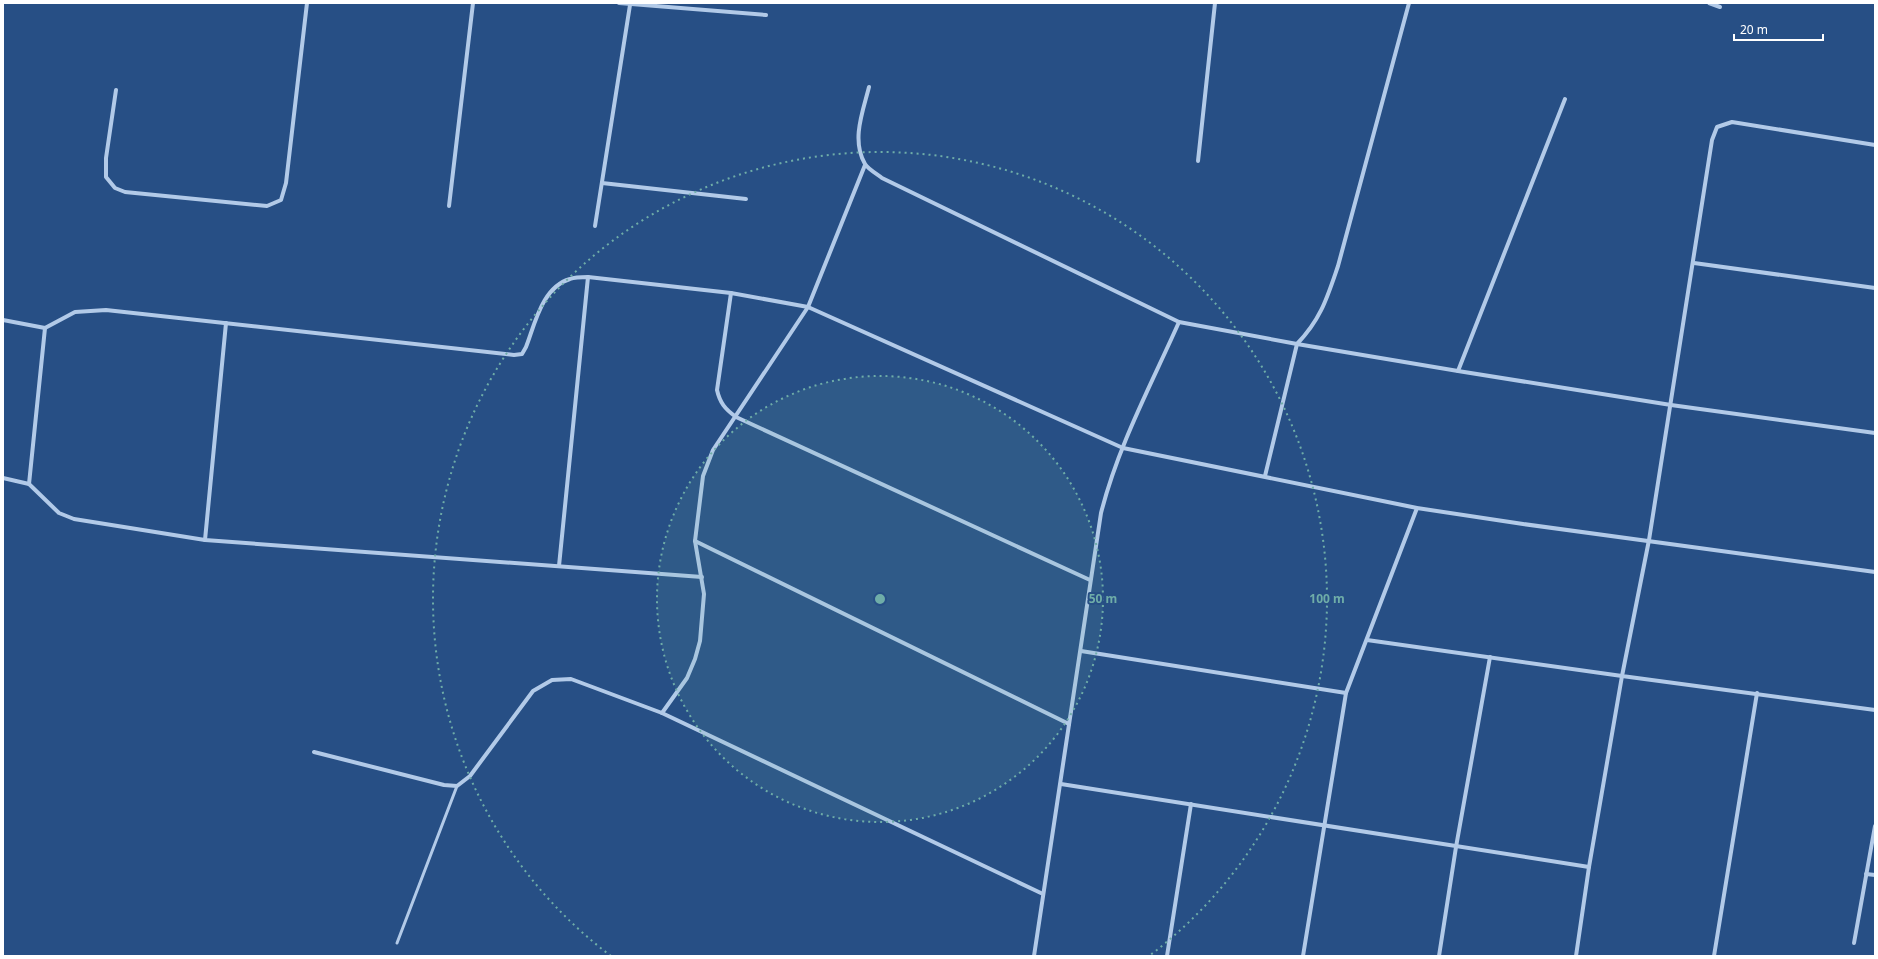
<svg xmlns="http://www.w3.org/2000/svg" width="1878" height="959" viewBox="0 0 1878 959" font-family="'Noto Sans',sans-serif">
  <rect width="100%" height="100%" fill="#274f85"/>
  <g fill="none" stroke-linecap="round" stroke-linejoin="round">
    <path stroke="#b2cae8" stroke-width="3" d="M397 943 457 786"/>
    <g stroke="#b2cae8" stroke-width="4">
      <path d="M619 3 766 15"/>
      <path d="M1709 3 1720 7"/>
      <path d="M869 87C863 111 851 140 865 164 868 169 877 174 882 178L1179 322 1297 344 1458 371 1671 405 1875 433"/>
      <path d="M116 90 106 158V177L115 188 125 192 267 206 281 200 286 183 307 3"/>
      <path d="M1875 145 1732 122 1717 127 1712 140 1649 540 1622 676 1875 710"/>
      <path d="M1198 161 1215 3"/>
      <path d="M602 183 746 199"/>
      <path d="M449 206 473 3"/>
      <path d="M595 226 630 5"/>
      <path d="M1694 263 1875 288"/>
      <path d="M731 293 717 390C720 403 725 409 736 417L1090 580"/>
      <path d="M3 320 45 328 75 312 106 310 514 355 522 354 526 347C535 324 542 287 570 279 575 277 582 277 588 277L731 293 808 307 1123 448 1417 508 1523 524 1875 572"/>
      <path d="M1458 371 1565 99"/>
      <path d="M1265 476 1297 344C1321 319 1327 298 1338 266L1409 3"/>
      <path d="M3 478 29 484 59 513 74 519 205 540 702 577"/>
      <path d="M29 484 45 328"/>
      <path d="M205 540 226 323"/>
      <path d="M695 541 1069 724"/>
      <path d="M559 566 588 277"/>
      <path d="M1367 640 1622 676 1589 867 1576 956"/>
      <path d="M1081 651 1346 693"/>
      <path d="M662 713 687 678 695 659 700 641 704 594 695 541 703 476 713 450 808 307 865 165"/>
      <path d="M314 752 444 785 457 786 470 776 533 691 552 680 571 679 662 713 1043 894"/>
      <path d="M1061 784 1589 867"/>
      <path d="M1866 874 1875 875"/>
      <path d="M1854 943 1875 826"/>
      <path d="M1034 956 1101 513C1118 446 1151 385 1179 322"/>
      <path d="M1167 956 1191 804"/>
      <path d="M1303 956 1346 693 1417 508"/>
      <path d="M1439 956 1456 847 1490 657"/>
      <path d="M1714 956 1757 693"/>
    </g>
  </g>
  <circle cx="880" cy="599" r="223" fill="#6fada8" fill-opacity=".12"/>
  <g fill="none" stroke="#6fada8" stroke-width="2" stroke-dasharray="2 4">
    <circle cx="880" cy="599" r="223"/>
    <path d="M611 956A447 447 0 1 1 1149 956"/>
  </g>
  <circle cx="880" cy="599" r="6" fill="#6fada8" stroke="#274f85" stroke-width="2"/>
  <g font-size="12" text-anchor="middle" font-weight="bold" fill="#6fada8" stroke="#274f85" stroke-width="4" stroke-linejoin="round" paint-order="stroke">
    <text x="1103" y="603">50 m</text>
    <text x="1327" y="603">100 m</text>
  </g>
  <rect width="1878" height="959" fill="none" stroke="#ffffff" stroke-width="8"/>
  <path d="M1734 34v6h89v-6" fill="none" stroke="#ffffff" stroke-width="2"/>
  <text x="1740" y="34" font-size="12" fill="#ffffff" stroke="#274f85" stroke-width="3" paint-order="stroke">20 m</text>
</svg>
